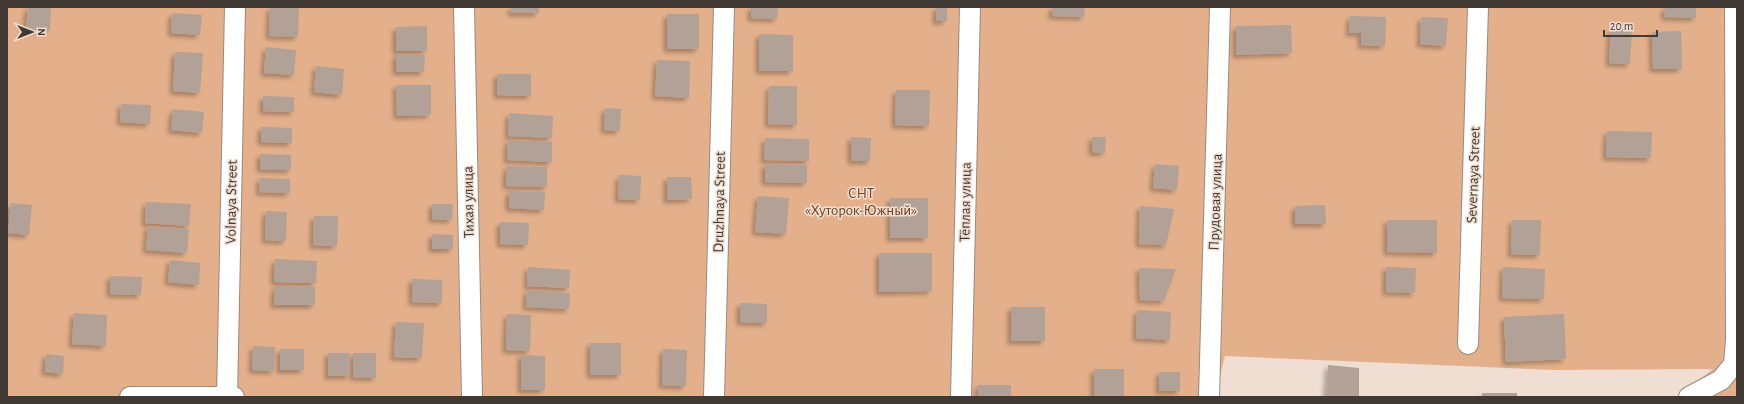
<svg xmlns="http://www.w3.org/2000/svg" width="1744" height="404" viewBox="0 0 1744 404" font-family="'Alegreya Sans',sans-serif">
  <defs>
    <filter id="shadow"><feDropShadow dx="-3.5" dy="3.5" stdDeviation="2" flood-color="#0004"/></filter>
  </defs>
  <rect width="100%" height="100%" fill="#f0ded2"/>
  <path fill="#e4b08b" d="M7 7H1737V397H1678L1713 369 1553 370 1225 356 1214 397H7Z"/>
  <g fill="#b2a196" filter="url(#shadow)">
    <path d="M28 7H51L50 30 26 29Z"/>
    <path d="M270 7H299L298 37 269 36Z"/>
    <rect x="511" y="7" width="28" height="6"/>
    <path d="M751 7H778L777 19 751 18Z"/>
    <rect x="936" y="7" width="11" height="14"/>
    <path d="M1052 7H1085L1084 17 1052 16Z"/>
    <path d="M1665 7H1696V18L1664 17Z"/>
    <path d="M172 13 202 15 200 35 171 33Z"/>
    <rect x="667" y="14" width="32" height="35"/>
    <path d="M1350 16 1386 17 1385 46 1361 45V33H1349Z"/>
    <path d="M1421 17 1448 18 1446 46 1420 44Z"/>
    <path d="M1291 25 1292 53 1236 55V26Z"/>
    <path d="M427 26V51H396V27Z"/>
    <path d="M1611 29 1632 30 1630 64 1609 63Z"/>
    <path d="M1681 31 1682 69H1653L1652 32Z"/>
    <path d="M759 34 793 35V71H759Z"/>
    <path d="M266 47 296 50 294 75 264 73Z"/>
    <path d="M175 52 203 53 200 93 173 91Z"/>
    <path d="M396 54 425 55 424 72H396Z"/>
    <path d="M657 60 690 61 689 98 655 96Z"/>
    <path d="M316 66 344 69 342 95 314 92Z"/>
    <path d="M497 74H531V96L497 95Z"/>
    <path d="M396 85H431V115L397 116Z"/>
    <path d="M769 86H797V125L768 124Z"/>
    <path d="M896 90H930L929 126 895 125Z"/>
    <path d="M263 96 294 97V112L263 111Z"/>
    <path d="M121 104 151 105 150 124 120 122Z"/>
    <path d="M605 108 621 109 620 131 604 130Z"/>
    <path d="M173 109 204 112 202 133 171 130Z"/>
    <path d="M509 113 553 116 552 138 508 136Z"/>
    <path d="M261 127 292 128V143L261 142Z"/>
    <path d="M1607 131 1652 132 1651 158 1606 157Z"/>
    <path d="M851 137 871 138 870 161H851Z"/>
    <path d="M1092 137H1106L1105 153 1092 152Z"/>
    <path d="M765 138 809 139V161L764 160Z"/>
    <path d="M508 140 552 142V162L507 160Z"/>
    <path d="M260 154 291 155V170L260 169Z"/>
    <path d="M765 164 807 165V183L765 182Z"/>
    <path d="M1155 164 1179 166 1177 190 1153 188Z"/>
    <path d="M507 166 547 167V187L506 186Z"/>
    <path d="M619 175 641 176 640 200 618 199Z"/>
    <path d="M667 177H691L692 199 667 200Z"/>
    <path d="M260 178 290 179V193L259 192Z"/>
    <path d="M509 191 545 192 544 210 509 208Z"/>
    <path d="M758 196 789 198 786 234 755 232Z"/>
    <rect x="890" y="198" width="38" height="40"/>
    <path d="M146 202 191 204 189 226 145 223Z"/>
    <path d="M11 203 32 205 29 235 8 233Z"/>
    <path d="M432 204H453L452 220 432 219Z"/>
    <path d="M1325 205 1326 224H1295V206Z"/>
    <path d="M1140 206 1174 209 1166 245 1139 244Z"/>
    <path d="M266 211 287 212 286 241 265 240Z"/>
    <path d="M314 216H338L337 246 313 245Z"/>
    <path d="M1387 220H1437V253L1387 252Z"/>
    <path d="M1512 220H1541L1540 255 1511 254Z"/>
    <path d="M500 222 529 223 528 245 500 244Z"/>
    <path d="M148 226 189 229 187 253 146 250Z"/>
    <path d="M432 234 453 235V249H432Z"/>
    <path d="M879 253H932V291L879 292Z"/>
    <path d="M275 259 317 261 316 283 274 282Z"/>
    <path d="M170 260 200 263 199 285 168 282Z"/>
    <path d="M528 267 570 270 569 288 527 286Z"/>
    <path d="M1386 267 1416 268 1415 293 1386 292Z"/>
    <path d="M1503 267 1545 269 1544 299 1502 298Z"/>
    <path d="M1139 268 1176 269 1164 301 1140 300Z"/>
    <path d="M110 276 142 277 141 295 110 294Z"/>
    <path d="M412 279 442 280V303L412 302Z"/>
    <path d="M275 286 315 287V305H274Z"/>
    <path d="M527 290 570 293 569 309 526 307Z"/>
    <path d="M740 303 767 304V323L740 322Z"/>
    <rect x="1011" y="307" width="34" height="34"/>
    <path d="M1137 310 1171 312 1170 340 1136 338Z"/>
    <path d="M74 313 107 315 106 346 72 344Z"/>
    <path d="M507 314 531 315 530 351 506 350Z"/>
    <path d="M1564 314 1566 359 1506 362 1504 317Z"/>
    <path d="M396 322 424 323 422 358 394 357Z"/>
    <rect x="590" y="343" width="31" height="32"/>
    <path d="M253 346 275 347 274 371 252 370Z"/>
    <rect x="280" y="349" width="24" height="21"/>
    <path d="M663 349 687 350 686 386 662 385Z"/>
    <rect x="328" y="353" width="22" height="23"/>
    <path d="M353 353H376V378L353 377Z"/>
    <path d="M46 354 64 356 63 374 45 372Z"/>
    <path d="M521 355 545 356V390H521Z"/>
    <path d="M1328 365 1359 368V397H1326Z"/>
    <rect x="1094" y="369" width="30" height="27"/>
    <rect x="1159" y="372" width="21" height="19"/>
    <rect x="978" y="385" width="33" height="12"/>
    <rect x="1482" y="393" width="35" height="4"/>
  </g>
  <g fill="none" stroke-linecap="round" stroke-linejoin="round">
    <defs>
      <g id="street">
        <path d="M464 7 472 397"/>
        <path d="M1468 344 1478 7"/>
        <path d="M130 397H234"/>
        <path d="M227 397 235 7"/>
        <path d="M714 397 724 7"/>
        <path d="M961 397 970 7"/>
        <path d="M1209 397 1220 7"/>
        <path d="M1689 397 1721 380 1734 364 1736 340 1735 7"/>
      </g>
    </defs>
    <use href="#street" stroke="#99897e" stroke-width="22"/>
    <use href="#street" stroke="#fff" stroke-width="20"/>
  </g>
  <g text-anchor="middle" stroke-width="3" stroke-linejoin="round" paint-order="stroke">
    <g font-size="15" fill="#403934" stroke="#f0ded2">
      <text transform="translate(1473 175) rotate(-88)" y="5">Severnaya Street</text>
      <text transform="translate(231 202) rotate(-89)" y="5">Volnaya Street</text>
      <text transform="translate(468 202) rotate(-91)" y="5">Тихая улица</text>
      <text transform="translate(719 202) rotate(-89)" y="5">Druzhnaya Street</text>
      <text transform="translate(965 202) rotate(-89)" y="5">Тёплая улица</text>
      <text transform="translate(1215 202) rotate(-88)" y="5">Прудовая улица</text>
    </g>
    <g font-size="15" fill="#6e411e" stroke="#f0ded2">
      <text x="861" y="198">СНТ<tspan x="861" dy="17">«Хуторок-Южный»</tspan></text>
    </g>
  </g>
  <rect width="1744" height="404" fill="none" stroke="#403934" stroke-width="16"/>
  <g transform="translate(32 32) rotate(90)" stroke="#f0ded2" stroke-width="3" paint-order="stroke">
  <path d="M0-3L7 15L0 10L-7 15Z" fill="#403934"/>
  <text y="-6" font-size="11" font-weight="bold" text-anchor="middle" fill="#403934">N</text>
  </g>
  <path d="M1604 30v6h53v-6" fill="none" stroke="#403934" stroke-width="2"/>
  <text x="1610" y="30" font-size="12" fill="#403934" stroke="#f0ded2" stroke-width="3" paint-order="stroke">20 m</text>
</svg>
